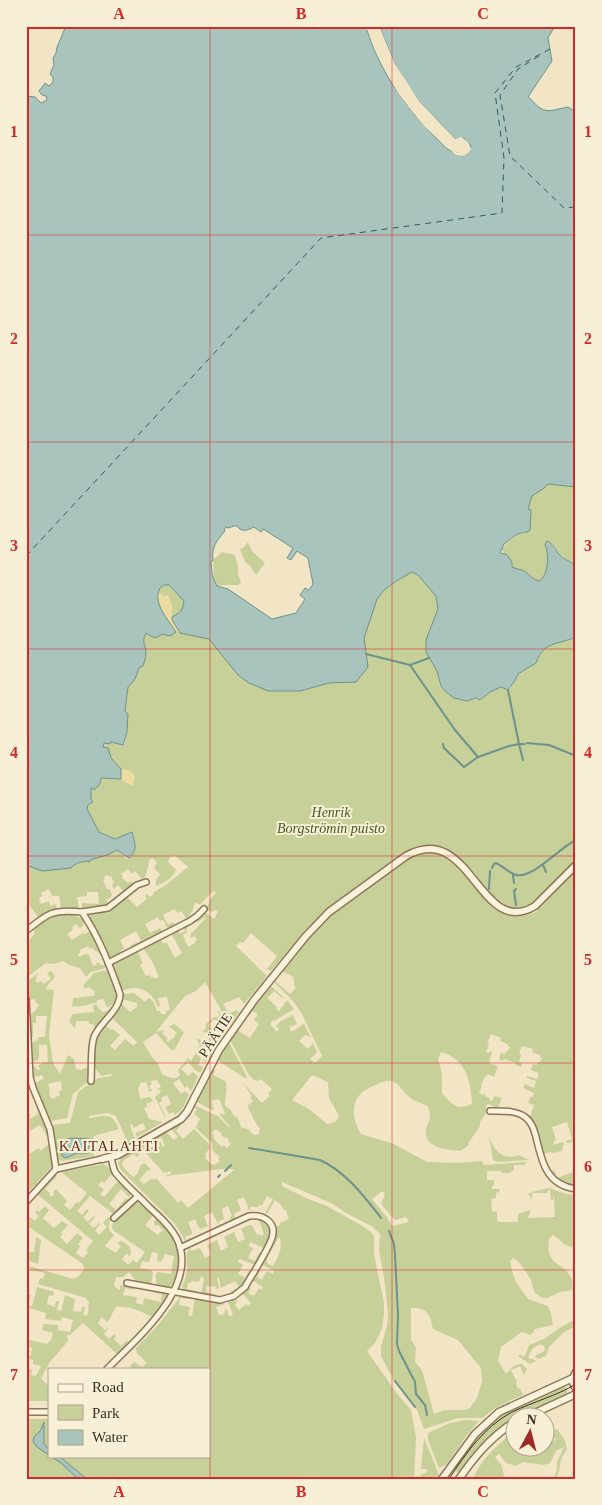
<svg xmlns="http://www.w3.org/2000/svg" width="602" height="1505" viewBox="0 0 602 1505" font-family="Georgia,serif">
  <rect width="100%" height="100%" fill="#f1e5c6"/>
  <g fill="#c7d099" fill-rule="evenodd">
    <path d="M548 484 576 487V566L559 554 556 548 549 542 545 544C549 555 549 574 539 581 532 579 530 574 524 571 520 569 516 569 512 567L511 562 501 549 518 534H525L528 509 532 496 544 488Z"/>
    <path d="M248 542 252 551 265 563 256 575 250 566 245 562 240 549 243 548Z"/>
    <path d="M222 552 229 554H234L238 566V575L241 582 239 585H223L217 586 214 578 213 560Z"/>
    <path d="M412 572 418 575 436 596 438 609 426 640V652L437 671 441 686 469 701 473 699 480 700 490 691 501 687 509 690 514 683 518 674C522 671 528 669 531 666 538 659 541 650 549 645 557 640 567 641 576 637V862L534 903 517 908 510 907 501 903 491 895 473 871 458 857 455 861 463 869 491 906 498 911 508 915 524 916 536 912 576 871V1139L570 1143H567L566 1141 572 1139 567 1122 552 1127 556 1140 554 1141 553 1145 563 1142 564 1143 562 1151 554 1153 549 1152 543 1155 536 1126 530 1117 534 1105 528 1103 531 1096 533 1097 534 1093 523 1088 525 1084 534 1088 536 1081 527 1078V1076L537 1079 539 1073 531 1070 533 1064 537 1065 538 1062H540L542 1058 540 1057V1055L532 1052 533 1049 522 1046 519 1054 521 1055 519 1062 522 1064 521 1067 516 1065V1063L504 1059 503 1061 499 1059 501 1053 505 1054 506 1051H508L510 1047 508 1046V1044L500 1041 501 1038 491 1034 487 1043 489 1044 486 1052 489 1053 490 1051 492 1052 489 1063 498 1066 494 1077 488 1074 486 1077 485 1076 481 1085 482 1086 479 1093 483 1095 484 1093 485 1094V1096L490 1098 489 1100 492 1101 494 1096 502 1098 498 1108 488 1104 486 1106V1113L480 1122V1126L469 1142 468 1146 460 1151C448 1150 423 1148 426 1130 428 1118 433 1123 428 1107 422 1102 414 1102 408 1096 402 1091 399 1083 391 1081 386 1080 380 1083 376 1085 351 1093 349 1113 361 1134L394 1144 427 1162 458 1163 482 1161 484 1165 526 1162 525 1165H514V1170L510 1173H501V1171H487V1180H494V1186H492V1189H500L499 1192 496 1193V1198L491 1199 492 1211 497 1212V1220L498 1222H518V1214L531 1210 528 1218 555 1217 554 1197 553 1196V1200H551L550 1190H548L547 1193H532V1199L528 1194 532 1192 549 1188 566 1194 576 1195V1249L564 1244 559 1239 553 1235 549 1239C545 1268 563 1260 571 1278 573 1281 572 1286 573 1290L560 1292 547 1298H542L534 1292 531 1280 526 1272 518 1261 513 1258 510 1261C512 1269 513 1278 518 1285 521 1290 525 1294 528 1299L548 1306 551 1313 553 1325 535 1329 531 1335 522 1332 501 1347 498 1361 506 1374C511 1369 514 1363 522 1364L527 1369 524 1375 520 1366 511 1370 517 1382 516 1384 518 1389 520 1388 523 1395C509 1401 494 1407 483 1418H458L424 1429 417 1410 395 1383 381 1356V1346L387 1326 388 1314 384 1277 379 1251 380 1234 373 1227 348 1214 329 1202 282 1182V1186L306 1198 327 1206 364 1227 371 1232 374 1236V1254L384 1303V1315L382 1329 375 1343 367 1351 398 1395 411 1410 416 1437 414 1479H26V1419H49V1456H209V1369H134L130 1366 134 1362 142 1367 147 1363 136 1352 137 1351 135 1349 158 1325 180 1297H191L190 1299 180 1298 179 1305 190 1307 188 1315 192 1316 195 1298 223 1301 224 1304 216 1307 219 1315 224 1314 226 1308 229 1316 233 1315 228 1301 233 1299 237 1302 235 1305 239 1310 246 1304 248 1306 251 1303 242 1293 248 1287 251 1288 248 1293 254 1296 259 1288 262 1290 263 1287 252 1280 258 1268 261 1269 257 1277 262 1280 267 1271 273 1274 274 1271 261 1264 274 1241V1227L280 1225V1223L289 1219 286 1210H284L280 1204 275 1200 267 1214 265 1213 273 1199 267 1196 262 1206 259 1204V1207H250L251 1211 247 1208 248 1207 244 1197 237 1200 241 1210 234 1214 236 1219 231 1221 230 1217 232 1216 228 1206 222 1209 224 1219 218 1222 220 1225 224 1224 219 1226 212 1212 204 1216 208 1226 201 1229 200 1228H199L195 1219 188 1222 192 1232V1234L185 1237 186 1240 194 1237 195 1238 186 1242 175 1224 121 1170 118 1163 121 1159 135 1150 139 1154V1156L137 1157 134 1154 124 1160 122 1164 123 1167 133 1177 137 1174 141 1165 145 1163 151 1170 150 1171 148 1170 139 1180 144 1184 152 1178 154 1180 156 1178 178 1203 181 1200 188 1208 235 1169H222L167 1176 166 1175 171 1174V1171L164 1173 140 1147 142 1146 146 1149 156 1146 161 1147 158 1142 160 1141 163 1147 165 1146 161 1137 154 1141V1140L166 1132 174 1140 178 1137 171 1129 183 1122 176 1131 183 1139 194 1129 210 1145V1148L205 1154 206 1156 205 1158 212 1165 213 1164 215 1165 220 1161 218 1159 220 1157 212 1150V1143L196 1128 197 1124 200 1119 194 1114 197 1109 192 1107 193 1105 218 1116 229 1128 230 1127 220 1115 221 1113 223 1115 225 1113 219 1099 211 1101 214 1109 212 1110 195 1101 212 1068 215 1071 213 1075C216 1077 222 1079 225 1081 229 1085 224 1099 225 1106L231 1110 233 1115 238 1118 241 1127 249 1130 254 1135H258L260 1129C255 1122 249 1111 247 1103L249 1105 253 1101 250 1098 252 1096 243 1083 262 1103 270 1096 268 1094 272 1089 261 1079 258 1081 254 1080 249 1075 230 1040 237 1030 250 1038 259 1024 254 1020 258 1014 251 1010 271 986 283 997 282 998 274 991 267 998 277 1007 276 1009 279 1011 287 1000 294 1009 274 1021 273 1020 271 1023V1025L277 1032 279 1029 276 1026 281 1021 293 1015 297 1024 290 1027V1031C297 1031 298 1026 304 1024L310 1036 309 1038 308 1036 305 1035 299 1041 308 1049 313 1043 317 1052 310 1059 315 1063 322 1056 302 1014 293 1001 274 982 275 981 290 994 296 988 294 986C295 972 290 977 282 971L290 960 285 955 271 971 267 969 277 956 251 933 243 943 240 942 236 946 267 976 244 1004 239 997 223 1004 229 1014 236 1010 239 1012 232 1022H230L225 1017 205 982 196 991 185 996 156 1032 163 1030 164 1031 162 1033 168 1039 166 1040 168 1042 175 1037 174 1036 177 1033 169 1026 173 1025V1023L184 1032 175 1049 172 1051 156 1033 143 1042 152 1057 157 1062 162 1074C169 1077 174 1081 180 1075L178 1070 188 1058 191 1061 200 1046 197 1039 206 1028V1024L214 1017 218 1018 219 1015 218 1010 228 1026 227 1030 226 1025 223 1023 221 1024 214 1019 208 1026 215 1034 212 1037 203 1031 198 1038 205 1044 203 1049 208 1052 210 1050 213 1051 206 1062 203 1060 208 1053 202 1049 200 1053 201 1054 199 1058 201 1059 198 1065 203 1067 200 1073 195 1070 188 1062 181 1069 188 1076 193 1072 198 1077 191 1091 187 1086 185 1088 179 1079 173 1083 181 1094 185 1091 189 1095 182 1109 175 1115 173 1112 169 1114 165 1107 171 1104 167 1095 161 1098 162 1101 159 1103 165 1115V1118L155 1097 161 1092 160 1090H156L161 1087 157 1080 150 1081 152 1084 149 1086 152 1091H147L149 1090 146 1082 140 1083V1086L138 1087 140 1099 150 1097 153 1101 146 1104 148 1107 144 1108 149 1119 163 1122 137 1137 135 1133 146 1129 143 1123 134 1128 132 1124 130 1125 135 1140 128 1143 116 1116 107 1113 89 1116V1118C106 1116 111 1112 119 1129L94 1136 93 1143 95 1152H93L94 1156 61 1161 57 1157 53 1125 70 1123 78 1092 98 1078 112 1076 111 1074 101 1076 94 1066 96 1038 105 1025 111 1030 113 1029 120 1035 110 1046 115 1050 125 1039 134 1046 137 1042 111 1017 121 1003 130 1012 137 1007V1003L122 999 123 994 134 993 145 1002 149 998 153 1001 157 1011H160L161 1014H166V1011L170 1010 167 997 158 998 160 1006 158 1007C155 997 145 987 134 988 130 988 126 990 121 990L112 965 113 963 137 951 143 963 140 965 146 976 149 975 151 977H154L155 979 159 977 153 963 143 948 160 939 163 943H167L175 958 182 953 171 933 178 930 180 934 185 931 183 927 188 925 189 926 186 929 187 932 183 935 188 947 195 943V941L197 940 195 936 190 938 191 933 194 931 206 918 205 917 198 922H193L205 912 214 919 218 912 216 910 210 912 207 908 210 899 216 893 214 891 208 896 200 905 196 902 193 907 194 908 187 919 181 911 178 913 174 909 163 915 168 925 173 922 175 926 168 929 163 920 160 921 158 917 145 924 150 933 160 928 163 932 132 948 131 945 141 941 136 931 120 940 124 948 117 956 110 958 108 957 89 918 90 914 109 910 127 897 137 907 147 899 145 896 147 894 150 897 154 894 153 893 167 884 188 867 174 855 170 857 168 862 176 870C172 879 164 883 156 886V881L160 874 154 868 157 862 152 858 148 862 149 863 145 877 142 879 135 871 132 874 128 869 121 874 123 876 122 878 128 883 131 881 134 885 119 897V896L123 891 118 885 114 889 112 885 114 883 111 876 109 877 107 875 104 877 105 879 103 880 107 889H110L112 896 106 900 109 903 116 899 107 906 82 910V903L99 904 98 892H87V896L77 897 79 910 61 909 59 896H52L49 889 41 893 42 896 39 898 41 904 49 901 50 906 56 904 57 910 48 912 39 918 26 901V865L67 868H71C81 858 103 859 117 850L127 859C139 850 133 847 133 836L125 835 115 839 96 830 87 809 88 806 93 802 91 800V788L100 781 101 778 120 779 121 769 111 758 103 747 104 743 111 742 124 745 127 732 128 714 125 711 128 687 135 679 139 668 144 638 146 632 158 633V592C161 587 163 585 169 585L182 597 212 642 370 598ZM441 1052C466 1059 471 1081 472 1104 456 1111 453 1105 442 1093V1074L438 1059ZM312 1075 328 1082 329 1098 339 1116 335 1122 327 1124 309 1109 292 1100ZM215 1129 222 1133 221 1135 225 1138 226 1137 229 1140 228 1141 231 1144 227 1148 224 1145 222 1147 213 1138 214 1136 212 1133ZM382 1191 385 1194 381 1204 395 1220 406 1217 409 1222 392 1226 386 1216 372 1199ZM279 1237C284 1247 278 1257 273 1266L267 1263V1258ZM411 1308C427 1307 430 1314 433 1329L458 1340 481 1368 482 1381 477 1398 470 1408 464 1410H445L434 1414 422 1370 415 1362 416 1348 411 1339Z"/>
    <path d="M55 915H74L84 920 83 926 80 928 76 924 72 927 73 930 67 934 72 940 83 933 85 934 90 931 102 953 100 954 92 948 90 949 88 946 80 950V953L78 955 79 957 85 954 89 955 93 966 97 965 96 963H100V965H105V968L91 972 86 977 80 968 69 965 63 961 54 964 46 963 26 978V939L29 941 35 933 34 929 47 918Z"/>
    <path d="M108 970 118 992V999L108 1008 105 1004 104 999 97 1000V1003L89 1004V1005L72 1007 73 998 94 996 95 991 88 987 86 989 83 986 94 973Z"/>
    <path d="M51 971 55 976C53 981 47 984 46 989L54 990 49 1035 53 1063 60 1074 68 1055 74 1059 76 1069 80 1070 89 1067 88 1081 73 1094 67 1118 51 1121 34 1083 44 1079 42 1075 34 1077 33 1065 38 1070 40 1069 38 1066 42 1063 48 1062 47 1045H39V1057L38 1060 33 1061 32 1043 37 1040 39 1037H45L47 1016H36V1023H33V1037H31L30 1015C34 1012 38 1009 39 1004L36 1003 35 999 29 1000 26 982 38 973 39 974 36 976 37 979 35 980 37 983 41 981 43 984 51 979 47 973ZM60 1081 62 1085 61 1086 62 1090 59 1091 60 1095 52 1099 49 1095 50 1094 49 1090H50L48 1084Z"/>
    <path d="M116 1003 96 1029 94 1028V1025L89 1024V1021H76L75 1029 69 1021 73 1014 94 1012 93 1005H97L98 1008 103 1012 107 1011Z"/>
    <path d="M228 1042 231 1046 247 1077 245 1078 220 1062 218 1059Z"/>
    <path d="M39 1107 49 1132 50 1140 40 1125 26 1133V1110L30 1115V1119L38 1114 37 1109Z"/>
    <path d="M489 1136C494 1151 503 1161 519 1155L529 1160 498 1162 493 1160Z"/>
    <path d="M50 1143 52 1166 26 1195V1156L39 1148 40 1151Z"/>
    <path d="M104 1164 110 1169 112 1174 104 1183 102 1181 98 1185 104 1190 100 1194 104 1197 118 1181 130 1193V1198L121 1189 109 1204 116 1210 126 1198 129 1201 115 1215 90 1196 77 1211 82 1215 87 1209 89 1211 83 1217 88 1222 93 1216 95 1217 89 1224 94 1228 99 1223 100 1224 95 1231 99 1235 107 1227 103 1223 108 1217 111 1219C108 1226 107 1230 114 1235L105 1246 116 1253 121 1246 117 1243 122 1241 130 1247 131 1254 130 1256 126 1254 122 1259 128 1265 133 1260 137 1263 145 1252 113 1230 112 1228 113 1222 134 1202 141 1203 153 1215 145 1225 158 1235 163 1230 158 1225 156 1226 154 1224V1221L156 1219C162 1225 168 1231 173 1238 181 1252 181 1276 169 1288L156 1286C157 1281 155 1278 156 1273L159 1272 171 1274 174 1256 165 1254 161 1262 157 1261 158 1253 152 1252 149 1262 142 1261 140 1268 152 1270 153 1273 151 1285 137 1282 129 1272 123 1277H116L114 1285 116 1288 120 1290V1285L134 1288V1290L125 1288 123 1295 137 1297 136 1303 143 1305 144 1298 161 1302 162 1294 152 1292V1291L146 1289 165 1293 167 1296 164 1304 152 1317C140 1311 130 1306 116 1307 112 1312 112 1317 107 1322L102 1317 98 1323 105 1330 108 1328V1329L104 1334 109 1339 114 1334 116 1336 114 1339 121 1346 127 1340 128 1342 117 1354 83 1323 70 1335H67L68 1341 50 1362 41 1378 49 1387V1401H26V1369L32 1370 31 1375 36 1376 41 1366 33 1364V1360L26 1359V1356H31L32 1348 26 1346V1339L47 1344 51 1340 53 1333 42 1330 43 1324 58 1325V1330L70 1332 73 1320 62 1317 61 1321 45 1319 46 1313 26 1307 28 1294 31 1295 28 1305 32 1306 37 1287 54 1292 53 1296 49 1295 47 1304 55 1307 56 1301H59L57 1310 61 1311 65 1295 75 1299 73 1311 81 1312 82 1307H85L83 1315 87 1316 89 1308H88L89 1302 86 1298 38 1284 40 1278 43 1279 45 1273 26 1269V1265L73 1279 79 1276 84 1269 83 1264 26 1225V1214L35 1221 39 1216 35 1212 37 1210 39 1212 45 1206 49 1210 43 1218 54 1228 62 1221 68 1225 61 1233 63 1234 60 1237 67 1244 77 1233 83 1238 78 1244 80 1246 76 1253 83 1258 88 1252 86 1250 93 1241 36 1193 55 1174 57 1176 45 1189 50 1193 49 1195 51 1197 55 1194 53 1192 56 1189 67 1201 64 1205 70 1210 77 1202 79 1203 87 1193 61 1172Z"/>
    <path d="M553 1168 557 1178 573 1172 572 1170 576 1168V1187L564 1184 553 1177Z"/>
    <path d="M258 1218 268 1224 270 1236 264 1248 250 1242 249 1246 253 1248 248 1258 255 1261 259 1253 261 1254 255 1265 240 1259 238 1262 243 1265 238 1274 245 1278 249 1271 251 1272C245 1282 241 1289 231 1294L230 1292 239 1287 235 1281 221 1288 219 1278H217L219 1288 216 1289V1287L207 1286 206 1292 215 1294 218 1297 201 1294 204 1278 200 1277 199 1282 191 1281V1283H188L187 1289 197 1291 196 1292 183 1289 182 1287C184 1282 186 1277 187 1271 188 1263 184 1254 190 1248L191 1251 200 1248 205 1258 211 1255 207 1245 217 1240 221 1251 228 1247 224 1237 234 1232 238 1242 245 1239 241 1229 249 1225H252L257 1235 260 1234 261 1236 264 1234Z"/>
    <path d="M36 1237 41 1240 38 1264 26 1260V1251L34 1252Z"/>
    <path d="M576 1319V1326L564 1332 549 1347 546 1356 538 1359 535 1357 536 1355 543 1352 545 1349 543 1345C535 1343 531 1351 528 1357L530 1359H533L536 1361 530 1364 518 1356 520 1354 523 1357 525 1356 529 1345 544 1339 561 1327Z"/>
    <path d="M564 1385 569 1395 520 1417 514 1418V1420C490 1435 476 1451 460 1474L452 1468 475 1438 499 1416Z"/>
    <path d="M465 1420 479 1421 467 1435 447 1464 439 1468 428 1440V1433L450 1423Z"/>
    <path d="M557 1429 564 1439 567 1449 561 1459 559 1471 556 1479H553L557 1470V1462L564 1447 556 1451 550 1463 544 1465 523 1462 516 1466 506 1463 499 1454 495 1457 502 1466 504 1476 508 1479H473C481 1459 498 1444 514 1432V1448H544L556 1439 545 1434V1432V1433L549 1434 550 1430Z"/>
    <path d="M424 1438 439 1475 437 1479H420L421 1474 427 1473V1469H421Z"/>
  </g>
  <g fill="#eddca2">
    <path d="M158 592 164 596 168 595 172 605V620L180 633C170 630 156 602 158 592Z"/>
    <path d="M121 769 131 771 135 777 132 786 121 779Z"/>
  </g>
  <g fill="#a8c4bd" stroke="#6d938b" fill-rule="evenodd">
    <path d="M66 26H366C377 67 405 107 435 137 440 141 444 147 449 150 454 152 459 154 464 156L471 146 464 138 455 139 419 101 407 84 395 64 379 26H555L548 38 552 61 528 97C533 100 535 105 540 108 549 114 559 108 568 107L576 112V487L548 484 544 488 532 496 528 509 531 510 530 530C525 534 523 532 518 534 515 535 508 542 504 544L500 553 506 554 512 562V567C516 569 520 569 524 571 530 575 532 579 539 581 549 575 549 555 545 544L547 541C553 544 555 548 558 553 562 559 571 561 576 566V637C558 645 543 641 536 663L518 674 514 682 508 690 501 687 490 692 480 700 476 698 467 701 454 698 446 692 441 686 437 671 426 652V640L438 609 436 596 418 575 412 572 398 580 384 590 377 599 364 638 368 667 356 682 329 683 300 691H268L249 683 238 675 209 639 180 633 172 620V617C180 613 183 610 184 601L169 585H164L160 588C152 603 168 619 176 632L170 636 162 634C155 640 152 637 146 633 141 644 146 644 146 653 146 657 144 662 143 666L139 668 135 679 128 687 125 711 128 714 127 732 123 745 111 742 110 744 104 743 103 747 108 748 111 758 121 769V779L101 778 100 784 94 790 92 788H91V799L93 802 88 805 87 809 99 832 115 839 132 832C135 843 138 850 129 858L117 850 107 855 90 860 89 862 87 861C81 862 75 863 71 868L42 871 26 865V96L35 97 41 103 47 100 46 96 42 95 39 91 45 83 49 86 53 82V77L50 74 54 65 53 58 56 53 57 47ZM234 526H237C242 533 248 530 254 527L261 532 263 529 293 548 287 558 291 560 297 551 308 558 313 584 309 590 305 588 300 595 305 599 296 613 272 619 228 589 217 586C212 577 212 572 211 562L213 560C211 548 217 540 225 531L224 530 226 527 228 528Z"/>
    <path d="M71 1138 89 1139 91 1144 88 1147V1153H77L66 1158 62 1156V1150H65L63 1145V1141Z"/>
    <path d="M44 1422V1444L49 1450V1455L37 1447 33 1441 34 1437 41 1430Z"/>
    <path d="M50 1456H59L87 1479H78L61 1463Z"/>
  </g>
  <path fill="#f1e5c6" d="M366 26H369L388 70 400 91 413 109 427 125 450 147 457 153H463L466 151 468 148 466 144 460 139 455 142 453 141 417 103 393 65 376 26H379L395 64 419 101 455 139 461 137 468 142 471 149 468 153 464 156 456 155 425 127 411 110 398 93 386 71 375 50Z"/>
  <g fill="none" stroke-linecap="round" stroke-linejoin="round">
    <g stroke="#6d938b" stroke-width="2">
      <path d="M366 654 410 665 455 730 478 757"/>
      <path d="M410 665 429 658"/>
      <path d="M508 690 519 744H525"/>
      <path d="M527 743 549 745 576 756"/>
      <path d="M443 744 444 748 464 767 478 757 509 746 519 744 523 760"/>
      <path d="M543 865 546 872"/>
      <path d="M492 868 494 864 496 863C503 866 509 873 516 875 533 879 560 847 576 840"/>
      <path d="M513 875 514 883"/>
      <path d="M489 889 490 871"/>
      <path d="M516 889 514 891 516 905"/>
      <path d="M249 1148 320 1160C346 1172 364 1196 381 1218"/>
      <path d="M225 1171 231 1165"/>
      <path d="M218 1177 220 1175"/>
      <path d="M389 1231 394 1244 395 1255 398 1315 397 1344 399 1351 415 1382 416 1394 425 1405 427 1415"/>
      <path d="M395 1381 415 1407"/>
    </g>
    <g stroke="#2e5d5b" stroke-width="1" stroke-dasharray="6 5" stroke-linecap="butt">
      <path d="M539 56 518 69 500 95 510 156 564 208 576 207"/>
      <path d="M26 556 321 238 502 213 504 158 495 93 516 67 550 49"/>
    </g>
    <defs>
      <g id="minor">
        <path d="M82 912 108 908 137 885 146 882"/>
        <path d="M26 931C48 913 53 909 82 912 99 937 110 966 120 994 120 1011 100 1022 94 1037 90 1049 92 1069 91 1081"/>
        <path d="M108 963 190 921 197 916 204 909"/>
        <path d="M26 999 30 1077 33 1088 50 1129 56 1169"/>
        <path d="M490 1111C501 1111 516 1110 525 1117 532 1122 534 1130 536 1137 542 1162 546 1185 576 1189"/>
        <path d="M26 1202 56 1169 102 1159"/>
        <path d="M114 1218 138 1196"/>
        <path d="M127 1283 220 1300 234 1296 245 1287C253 1273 267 1252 272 1238 277 1222 263 1214 249 1216L180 1248"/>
        <path d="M107 1369C136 1339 200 1287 177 1239 171 1227 160 1217 150 1208 141 1198 122 1182 115 1172 113 1168 112 1162 111 1157"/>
        <path d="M26 1412H49"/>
      </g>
      <g id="tertiary">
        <path d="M102 1159 118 1155 181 1119 187 1112 219 1050 255 999 306 936 329 912 406 856C471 819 479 940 535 906L576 865"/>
        <path d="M576 1372 572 1380 576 1389"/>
        <path d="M524 1418 576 1394"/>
        <path d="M442 1479 475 1434 499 1412 573 1378"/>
        <path d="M459 1479C475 1456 491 1437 514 1422"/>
      </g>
    </defs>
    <use href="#minor" stroke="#8d775a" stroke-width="8"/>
    <use href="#tertiary" stroke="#8d775a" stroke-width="9"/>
    <use href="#minor" stroke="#faf2da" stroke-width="5"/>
    <use href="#tertiary" stroke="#faf2da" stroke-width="6"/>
    <path stroke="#3d2e1f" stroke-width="1" d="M449 1479C466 1453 484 1427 512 1412 533 1402 556 1396 576 1384"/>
  </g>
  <path fill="none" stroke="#d62828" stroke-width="1" stroke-opacity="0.55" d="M210 26V1479M392 26V1479M26 235H576M26 442H576M26 649H576M26 856H576M26 1063H576M26 1270H576"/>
  <g text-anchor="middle" stroke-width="4" stroke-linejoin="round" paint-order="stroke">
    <g font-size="14" font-style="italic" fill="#4b5a24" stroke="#f7efd6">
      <text x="331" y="817">Henrik<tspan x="331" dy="16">Borgströmin puisto</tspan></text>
    </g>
    <g font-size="14" fill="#3d2e1f" stroke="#f7efd6">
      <text transform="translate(215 1035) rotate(-57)" y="5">PÄÄTIE</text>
    </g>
    <g font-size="15" letter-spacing="1" fill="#6b2f1c" stroke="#f7efd6">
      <text x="109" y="1151">KAITALAHTI</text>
    </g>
  </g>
  <rect width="602" height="1505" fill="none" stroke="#f7efd6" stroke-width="55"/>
  <rect x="48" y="1368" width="162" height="90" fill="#f7efd6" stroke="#ada28d"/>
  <rect x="58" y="1384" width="25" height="8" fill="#faf2da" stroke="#ada28d"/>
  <text x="92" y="1392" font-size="15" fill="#3d2e1f">Road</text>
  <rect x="58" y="1405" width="25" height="15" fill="#c7d099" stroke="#ada28d"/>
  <text x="92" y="1418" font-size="15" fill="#3d2e1f">Park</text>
  <rect x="58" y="1430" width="25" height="15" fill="#a8c4bd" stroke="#ada28d"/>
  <text x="92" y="1442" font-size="15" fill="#3d2e1f">Water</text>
  <g transform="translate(530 1432) rotate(7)"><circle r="24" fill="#f7efd6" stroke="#ada28d"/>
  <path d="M0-4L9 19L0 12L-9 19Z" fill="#9f2a27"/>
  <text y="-8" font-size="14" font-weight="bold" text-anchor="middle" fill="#3d2e1f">N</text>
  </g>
  <rect x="28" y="28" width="546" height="1450" fill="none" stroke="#d62828" stroke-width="2"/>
  <g font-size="16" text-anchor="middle" font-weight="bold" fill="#d62828">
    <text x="119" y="19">A</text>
    <text x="301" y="19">B</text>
    <text x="483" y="19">C</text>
    <text x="14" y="137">1</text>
    <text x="588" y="137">1</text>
    <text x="14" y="344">2</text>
    <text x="588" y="344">2</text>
    <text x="14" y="551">3</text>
    <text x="588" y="551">3</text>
    <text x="14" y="758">4</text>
    <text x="588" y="758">4</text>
    <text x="14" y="965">5</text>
    <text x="588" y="965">5</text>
    <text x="14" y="1172">6</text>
    <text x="588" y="1172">6</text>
    <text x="14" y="1380">7</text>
    <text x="588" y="1380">7</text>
    <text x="119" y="1497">A</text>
    <text x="301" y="1497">B</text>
    <text x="483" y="1497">C</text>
  </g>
</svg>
